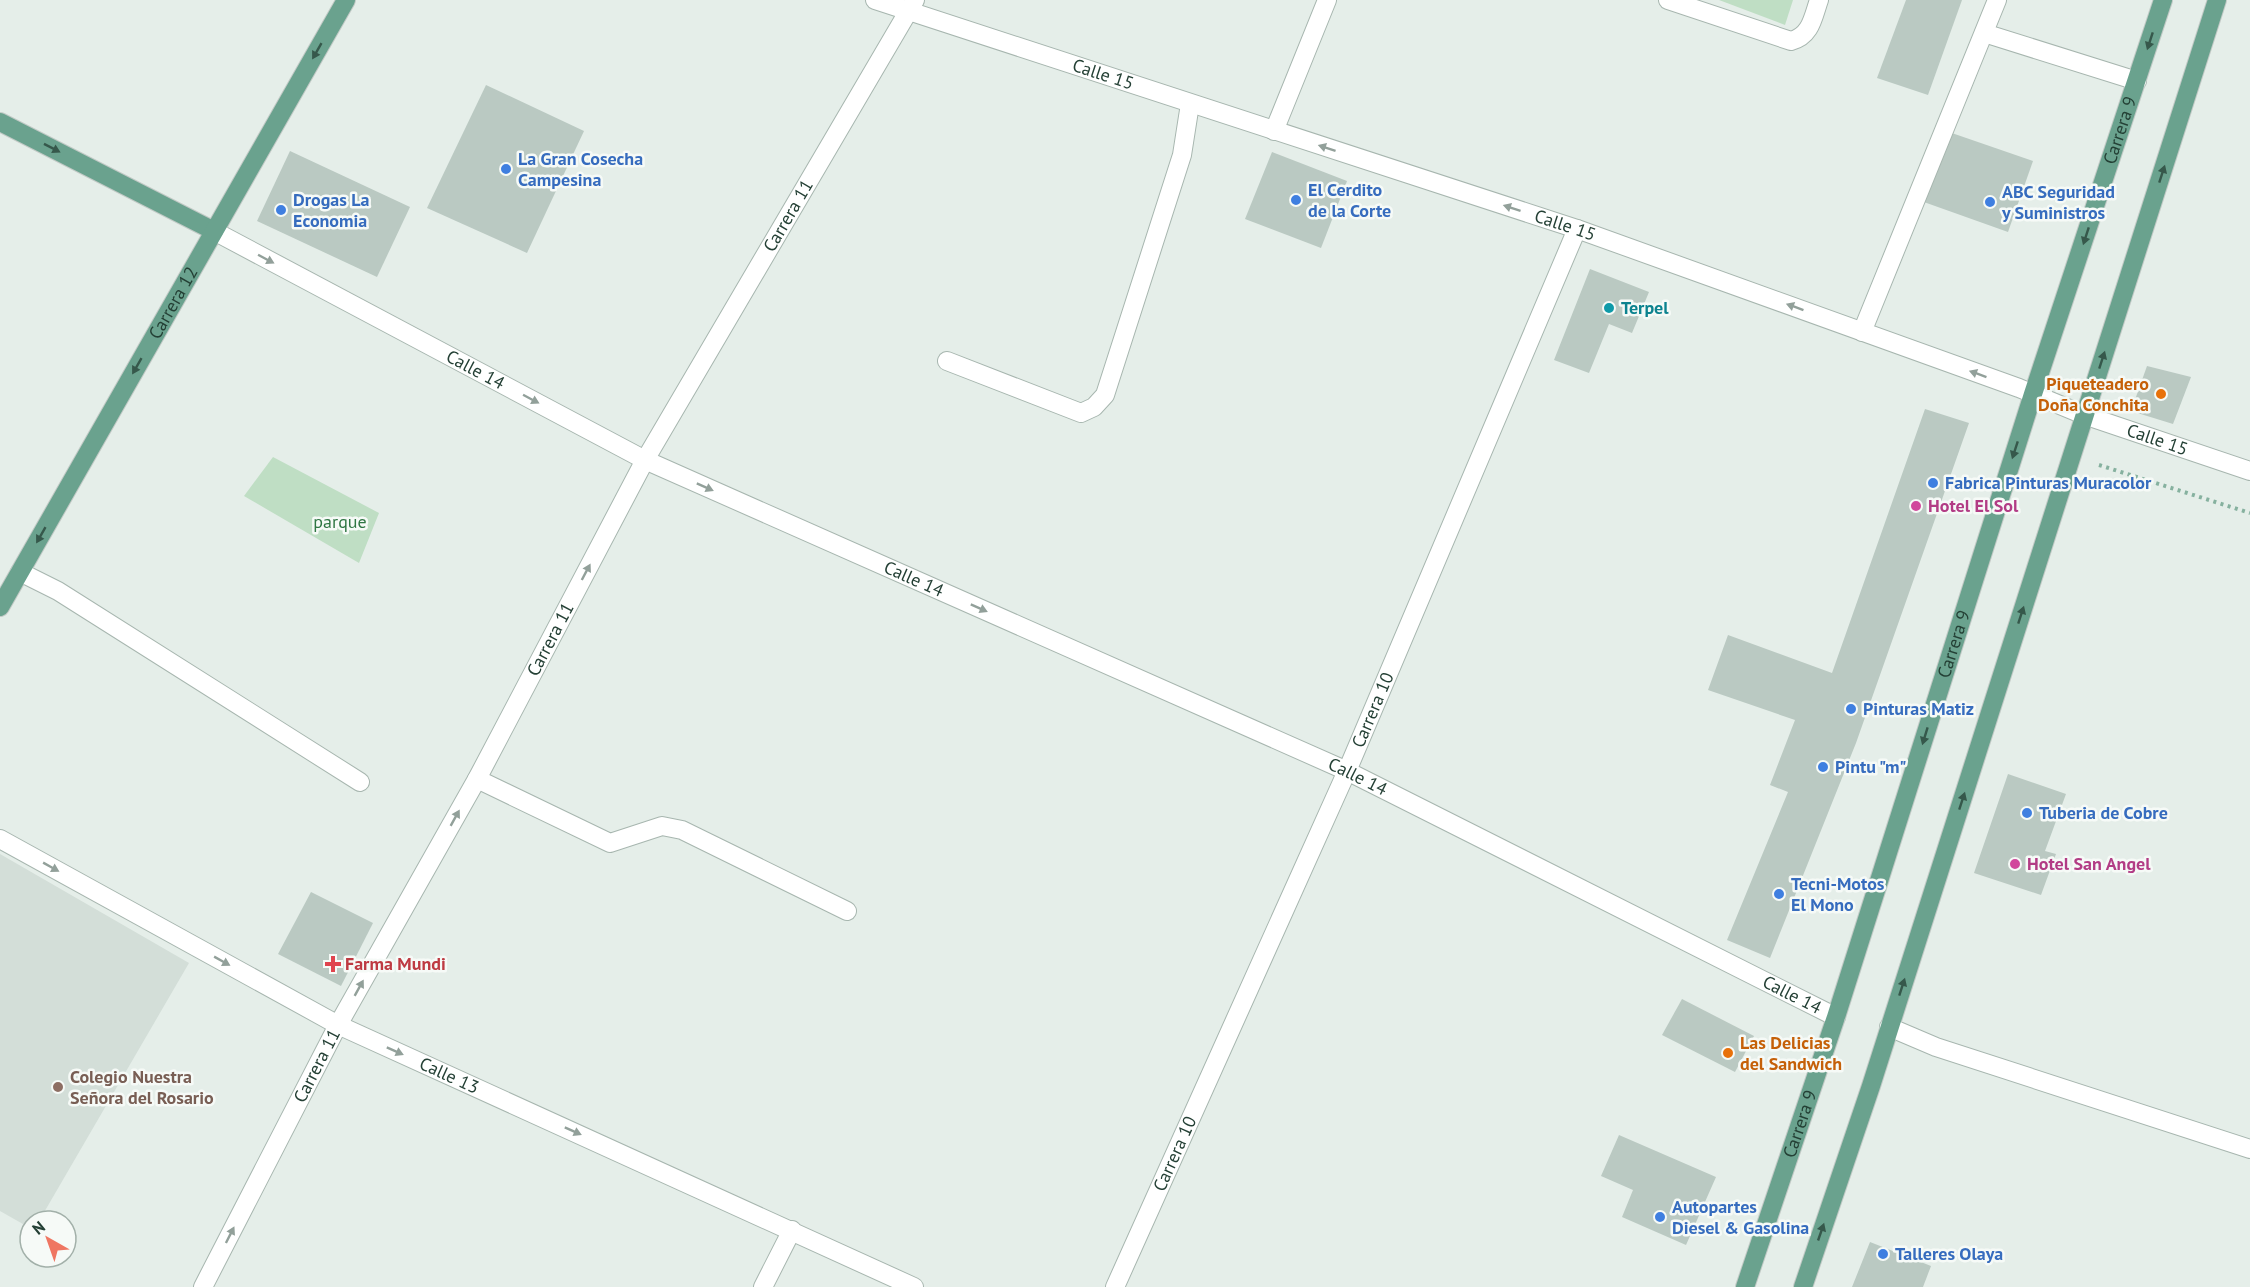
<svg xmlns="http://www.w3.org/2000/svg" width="2250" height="1287" viewBox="0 0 2250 1287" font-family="'PT Sans',sans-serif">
  <rect width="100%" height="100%" fill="#e5eee9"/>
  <path fill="#d3ded8" d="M0 854 189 963 39 1221H30V1228L0 1211Z"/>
  <g fill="#bfdec4">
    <path d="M1719 0H1793L1785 25Z"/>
    <path d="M273 457 379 513 359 563 244 496Z"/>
  </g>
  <g fill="#bac9c2">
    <path d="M1906 0H1962L1928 95 1877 78Z"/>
    <path d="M486 85 584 131 527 253 427 208Z"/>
    <path d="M1946 131 2033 161 2008 232 1921 201Z"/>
    <path d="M290 151 410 207 377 277 257 221Z"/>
    <path d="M1272 152 1347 181 1321 248 1245 219Z"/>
    <path d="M1590 269 1649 292 1632 333 1609 324 1589 373 1554 360Z"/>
    <path d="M2147 366 2191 377 2173 424 2131 411Z"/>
    <path d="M1925 409 1969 423 1856 743 1770 958 1727 940 1788 792 1770 785 1795 720 1708 690 1728 635 1832 673Z"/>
    <path d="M2008 774 2066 794 2045 851 2056 854 2041 895 1974 873Z"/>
    <path d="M311 892 373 923 341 986 278 954Z"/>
    <path d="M1682 999 1754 1036 1735 1072 1662 1035Z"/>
    <path d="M1619 1135 1716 1177 1686 1245 1622 1217 1633 1190 1601 1176Z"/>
    <path d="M1870 1242 1931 1266 1923 1287H1852Z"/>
  </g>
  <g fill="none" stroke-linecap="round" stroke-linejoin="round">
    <defs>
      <g id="minor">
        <path id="s1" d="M875 0 1577 229 2019 388 2084 415 2250 471"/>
        <path d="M1668 0 1791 41C1811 36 1813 17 1819 0"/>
        <path d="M1984 33 2137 81"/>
        <path d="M1274 131 1327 0"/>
        <path id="s2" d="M214 231 645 460 1347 771 1836 1017"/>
        <path d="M1862 332 1997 0"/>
        <path d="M947 361 1081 413 1094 407 1105 395 1182 155 1190 104"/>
        <path d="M20 572 58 591 360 782"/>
        <path d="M477 779 610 843 662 826 682 830 847 911"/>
        <path id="s3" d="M0 839 338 1025 914 1287"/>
        <path d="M1889 1027 1936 1047 2250 1149"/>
        <path id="s4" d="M203 1287 338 1025 477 779 645 460 915 0"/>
        <path d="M763 1287 792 1230"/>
        <path id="s5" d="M1115 1287 1347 771 1577 229"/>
      </g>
      <g id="major">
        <path d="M0 122 214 231"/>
        <path id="s6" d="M0 607 346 0"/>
        <path id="s7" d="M1745 1287 1836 1017 2033 394 2163 0"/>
        <path d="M1803 1287 1871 1086 2217 0"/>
      </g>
    </defs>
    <use href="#minor" stroke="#a7b6af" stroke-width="20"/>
    <use href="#major" stroke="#c2cac6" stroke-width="20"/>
    <path stroke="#86b19f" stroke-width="4" stroke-dasharray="3 4.5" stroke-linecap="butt" d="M2099 465 2250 513"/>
    <use href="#minor" stroke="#fff" stroke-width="18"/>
    <use href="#major" stroke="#6aa28e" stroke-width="18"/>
  </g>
  <defs><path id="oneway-solid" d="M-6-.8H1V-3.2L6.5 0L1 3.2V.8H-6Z" transform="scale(1.5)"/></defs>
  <g fill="#36584b">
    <use href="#oneway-solid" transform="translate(2150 41) rotate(108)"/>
    <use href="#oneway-solid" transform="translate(317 51) rotate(120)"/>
    <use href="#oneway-solid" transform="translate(52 148) rotate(27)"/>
    <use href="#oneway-solid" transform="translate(2162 174) rotate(-72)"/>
    <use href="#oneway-solid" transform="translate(2086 236) rotate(108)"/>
    <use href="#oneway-solid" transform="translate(2102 360) rotate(-72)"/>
    <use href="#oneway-solid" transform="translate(137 366) rotate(120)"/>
    <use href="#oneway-solid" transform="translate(2015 450) rotate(108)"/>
    <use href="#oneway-solid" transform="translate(41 535) rotate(120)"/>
    <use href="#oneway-solid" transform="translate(2021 615) rotate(-72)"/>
    <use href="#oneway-solid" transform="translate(1925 736) rotate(107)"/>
    <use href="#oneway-solid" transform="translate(1962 801) rotate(-72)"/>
    <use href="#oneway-solid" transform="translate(1902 987) rotate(-72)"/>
    <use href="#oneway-solid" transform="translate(1821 1232) rotate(-71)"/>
  </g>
  <g fill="#92a09a">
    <use href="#oneway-solid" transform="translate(1327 148) rotate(-162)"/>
    <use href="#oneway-solid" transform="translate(1512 208) rotate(-162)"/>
    <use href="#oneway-solid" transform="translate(266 259) rotate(28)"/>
    <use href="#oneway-solid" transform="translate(1795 307) rotate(-160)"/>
    <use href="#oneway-solid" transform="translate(1978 374) rotate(-160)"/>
    <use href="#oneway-solid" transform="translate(531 399) rotate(28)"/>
    <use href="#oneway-solid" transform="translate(705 487) rotate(24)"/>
    <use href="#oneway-solid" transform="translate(586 572) rotate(-62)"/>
    <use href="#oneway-solid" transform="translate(979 608) rotate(24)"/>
    <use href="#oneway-solid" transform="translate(455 818) rotate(-61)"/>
    <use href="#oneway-solid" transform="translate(51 867) rotate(29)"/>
    <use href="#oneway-solid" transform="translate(222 961) rotate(29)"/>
    <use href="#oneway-solid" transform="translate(359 988) rotate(-61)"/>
    <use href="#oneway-solid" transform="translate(395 1051) rotate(24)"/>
    <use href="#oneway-solid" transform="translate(573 1131) rotate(24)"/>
    <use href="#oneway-solid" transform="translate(230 1235) rotate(-63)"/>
  </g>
  <g fill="#3f7fe0" stroke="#f6faf7" stroke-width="2">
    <circle cx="506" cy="169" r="6"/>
    <circle cx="1296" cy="200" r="6"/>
    <circle cx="1990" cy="202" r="6"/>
    <circle cx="281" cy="210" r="6"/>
    <circle cx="1933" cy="483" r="6"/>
    <circle cx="1851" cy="709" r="6"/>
    <circle cx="1823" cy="767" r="6"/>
    <circle cx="2027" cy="813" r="6"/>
    <circle cx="1779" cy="894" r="6"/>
    <circle cx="1660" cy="1217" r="6"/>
    <circle cx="1883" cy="1254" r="6"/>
  </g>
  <circle fill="#0f9aa8" stroke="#f6faf7" stroke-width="2" cx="1609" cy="308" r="6"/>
  <g fill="#e8710a" stroke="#f6faf7" stroke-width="2">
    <circle cx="2161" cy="394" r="6"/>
    <circle cx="1728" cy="1053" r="6"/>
  </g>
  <g fill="#d1479c" stroke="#f6faf7" stroke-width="2">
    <circle cx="1916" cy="506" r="6"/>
    <circle cx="2015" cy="864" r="6"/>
  </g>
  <path fill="#e0444e" stroke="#f6faf7" stroke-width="2" d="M330 955h6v6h6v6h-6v6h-6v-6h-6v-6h6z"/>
  <circle fill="#8d6e63" stroke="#f6faf7" stroke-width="2" cx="58" cy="1087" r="6"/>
  <g text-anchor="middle" stroke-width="5" stroke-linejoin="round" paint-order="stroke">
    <g font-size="18" fill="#244035" stroke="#f6faf7">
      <text dy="6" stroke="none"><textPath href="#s1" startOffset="240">Calle 15</textPath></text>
      <text dy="6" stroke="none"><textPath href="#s7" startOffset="1216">Carrera 9</textPath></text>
      <text dy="6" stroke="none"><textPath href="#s4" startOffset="1221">Carrera 11</textPath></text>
      <text dy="6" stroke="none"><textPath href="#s1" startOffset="726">Calle 15</textPath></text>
      <text dy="6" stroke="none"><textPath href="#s6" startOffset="350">Carrera 12</textPath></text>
      <text dy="6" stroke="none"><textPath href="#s2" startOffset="296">Calle 14</textPath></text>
      <text dy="6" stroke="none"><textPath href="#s1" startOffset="1356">Calle 15</textPath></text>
      <text dy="6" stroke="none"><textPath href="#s2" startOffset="782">Calle 14</textPath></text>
      <text dy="6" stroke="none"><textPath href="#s4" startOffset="735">Carrera 11</textPath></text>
      <text dy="6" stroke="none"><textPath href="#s7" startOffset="676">Carrera 9</textPath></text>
      <text dy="6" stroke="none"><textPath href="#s5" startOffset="632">Carrera 10</textPath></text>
      <text dy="6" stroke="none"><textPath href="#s2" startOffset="1268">Calle 14</textPath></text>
      <text dy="6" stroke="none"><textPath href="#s2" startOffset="1754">Calle 14</textPath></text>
      <text dy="6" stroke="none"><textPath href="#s4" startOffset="249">Carrera 11</textPath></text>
      <text dy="6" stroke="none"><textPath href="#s3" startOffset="508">Calle 13</textPath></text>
      <text dy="6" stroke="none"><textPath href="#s7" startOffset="172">Carrera 9</textPath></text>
      <text dy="6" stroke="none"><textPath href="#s5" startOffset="146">Carrera 10</textPath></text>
    </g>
    <g font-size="18" font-weight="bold" fill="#366cbe" stroke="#f6faf7" text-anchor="start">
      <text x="518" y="165">La Gran Cosecha<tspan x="518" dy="21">Campesina</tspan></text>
      <text x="1308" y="196">El Cerdito<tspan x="1308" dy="21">de la Corte</tspan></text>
      <text x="2002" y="198">ABC Seguridad<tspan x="2002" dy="21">y Suministros</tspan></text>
      <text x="293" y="206">Drogas La<tspan x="293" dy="21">Economia</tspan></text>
      <text x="1945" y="489">Fabrica Pinturas Muracolor</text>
      <text x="1863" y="715">Pinturas Matiz</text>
      <text x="1835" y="773">Pintu "m"</text>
      <text x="2039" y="819">Tuberia de Cobre</text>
      <text x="1791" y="890">Tecni-Motos<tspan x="1791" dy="21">El Mono</tspan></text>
      <text x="1672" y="1213">Autopartes<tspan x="1672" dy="21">Diesel &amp; Gasolina</tspan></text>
      <text x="1895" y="1260">Talleres Olaya</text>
    </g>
    <g font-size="18" font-weight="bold" fill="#0d838f" stroke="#f6faf7" text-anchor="start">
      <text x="1621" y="314">Terpel</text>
    </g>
    <g font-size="18" font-weight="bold" fill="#c56008" stroke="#f6faf7" text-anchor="end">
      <text x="2149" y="390">Piqueteadero<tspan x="2149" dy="21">Doña Conchita</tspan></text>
      <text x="1740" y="1049" text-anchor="start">Las Delicias<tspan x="1740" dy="21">del Sandwich</tspan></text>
    </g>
    <g font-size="18" font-weight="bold" fill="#b23c85" stroke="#f6faf7" text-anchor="start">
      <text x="1928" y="512">Hotel El Sol</text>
      <text x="2027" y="870">Hotel San Angel</text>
    </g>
    <g font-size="18" fill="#2f7643" stroke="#f6faf7">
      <text x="340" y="528">parque</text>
    </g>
    <g font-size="18" font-weight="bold" fill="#be3a42" stroke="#f6faf7" text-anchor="start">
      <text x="345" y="970">Farma Mundi</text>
    </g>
    <g font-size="18" font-weight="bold" fill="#785e54" stroke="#f6faf7" text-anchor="start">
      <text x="70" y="1083">Colegio Nuestra<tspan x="70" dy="21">Señora del Rosario</tspan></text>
    </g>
  </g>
  <g transform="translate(48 1239) rotate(320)"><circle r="28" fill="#f6faf7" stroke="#a2b0a9" stroke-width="1.5"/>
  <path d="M0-4.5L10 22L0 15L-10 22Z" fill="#ef7662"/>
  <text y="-9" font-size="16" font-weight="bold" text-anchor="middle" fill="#244035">N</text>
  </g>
</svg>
